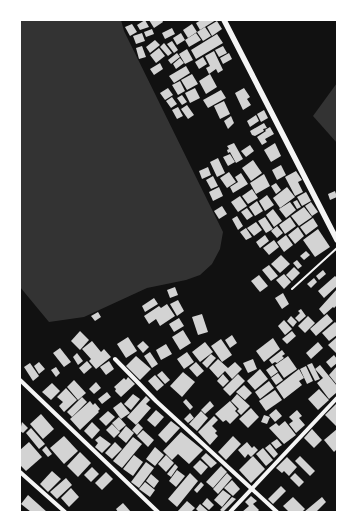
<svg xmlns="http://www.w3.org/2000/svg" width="357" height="532" viewBox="0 0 357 532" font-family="'Archivo Narrow',sans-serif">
  <rect width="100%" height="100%" fill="#111"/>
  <g fill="#333">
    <path d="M20 20H121L124 31 223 232 220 249 212 264 200 275 186 280 147 288 84 317 49 322 20 287Z"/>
    <path d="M337 83V143L313 116Z"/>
  </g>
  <g fill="#d3d3d3">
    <path d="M145 20 149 27 140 30 137 25Z"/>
    <path d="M149 20H162L163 22 154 28Z"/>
    <path d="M201 20H216L200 30 196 23Z"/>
    <path d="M217 21 222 29 212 36 207 27Z"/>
    <path d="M132 24 137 32 130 36 125 27Z"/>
    <path d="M192 24 197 32 188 38 183 30Z"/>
    <path d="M205 27 211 36 203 41 197 32Z"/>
    <path d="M172 28 175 34 165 39 162 33Z"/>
    <path d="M152 29 154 34 146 37 144 32Z"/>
    <path d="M142 33 145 41 136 44 133 36Z"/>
    <path d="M181 33 185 40 177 45 173 38Z"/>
    <path d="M196 33 201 40 189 47 185 40Z"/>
    <path d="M217 34 223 43 196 59 191 50Z"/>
    <path d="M155 40 160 45 150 53 146 47Z"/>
    <path d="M172 41 178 50 174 53 167 44Z"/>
    <path d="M164 43 172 53 168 56 160 47Z"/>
    <path d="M142 46 146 57 139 59 136 48Z"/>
    <path d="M223 46 227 53 219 57 215 50Z"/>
    <path d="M159 48 165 56 156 63 150 55Z"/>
    <path d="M187 49 193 60 185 64 179 54Z"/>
    <path d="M214 51 223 70 218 73 216 69 209 74 206 68 210 66 205 56Z"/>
    <path d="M177 53 180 57 171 64 168 60Z"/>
    <path d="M229 53 232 59 223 64 220 58Z"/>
    <path d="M203 57 207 64 199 69 195 62Z"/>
    <path d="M180 58 184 63 176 69 173 64Z"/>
    <path d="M160 63 163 69 154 75 150 69Z"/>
    <path d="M186 66 190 73 174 83 169 76Z"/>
    <path d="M192 74 198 84 187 90 181 80Z"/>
    <path d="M210 74 217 87 206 94 199 81Z"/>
    <path d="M180 81 185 91 178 95 172 85Z"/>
    <path d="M168 88 173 95 165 100 160 93Z"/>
    <path d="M195 88 200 98 190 103 185 93Z"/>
    <path d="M244 88 250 97 247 99 251 105 243 110 235 93Z"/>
    <path d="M221 90 226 98 208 108 203 100Z"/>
    <path d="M182 95 187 102 182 105 177 98Z"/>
    <path d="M172 97 177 104 171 108 166 101Z"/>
    <path d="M224 101 230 114 220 119 214 106Z"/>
    <path d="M187 105 194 115 188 119 181 109Z"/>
    <path d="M178 107 183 116 177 119 172 110Z"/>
    <path d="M264 110 268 118 261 122 257 114Z"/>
    <path d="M256 115 259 121 250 127 247 121Z"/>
    <path d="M231 116 234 123 228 129 224 121Z"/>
    <path d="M264 123 267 128 263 129 264 131 255 136 252 135 250 131Z"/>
    <path d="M270 127 274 134 265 139 267 142 262 145 257 137 266 131 265 130Z"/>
    <path d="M234 143 243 159 236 163 230 152 228 153 227 150 229 149 227 146Z"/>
    <path d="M275 143 281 156 271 162 264 150Z"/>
    <path d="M250 145 254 151 246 157 241 151Z"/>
    <path d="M230 154 235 162 228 166 223 157Z"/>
    <path d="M218 158 225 173 217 177 210 162Z"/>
    <path d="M253 160 262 173 251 181 242 168Z"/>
    <path d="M281 165 286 175 277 180 272 170Z"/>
    <path d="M208 167 211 175 202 179 199 171Z"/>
    <path d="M296 171 302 180 298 182 303 192 295 196 285 177Z"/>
    <path d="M229 172 236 182 227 188 220 178Z"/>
    <path d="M241 173 248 184 233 193 230 187 238 182 235 177Z"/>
    <path d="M264 174 270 186 256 194 250 183Z"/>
    <path d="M213 176 218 186 211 189 206 180Z"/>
    <path d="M276 183 281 190 276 194 271 186Z"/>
    <path d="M219 187 223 196 213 201 209 192Z"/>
    <path d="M287 187 295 197 280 208 273 198Z"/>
    <path d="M252 189 258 198 248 204 242 196Z"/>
    <path d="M335 191 337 197 330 200 328 194Z"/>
    <path d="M306 192 311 201 302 206 297 197Z"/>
    <path d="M267 195 274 205 265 211 259 201Z"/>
    <path d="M240 196 247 206 238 212 231 202Z"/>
    <path d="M297 200 301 207 297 209 293 202Z"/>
    <path d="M257 201 263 211 255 216 249 207Z"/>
    <path d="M290 202 296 210 286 218 279 209Z"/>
    <path d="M311 202 318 212 312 216 305 206Z"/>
    <path d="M222 206 227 214 219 219 214 211Z"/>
    <path d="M304 207 312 217 299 226 291 216Z"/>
    <path d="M247 208 253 216 247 220 241 212Z"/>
    <path d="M273 209 282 221 274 227 266 215Z"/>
    <path d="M237 216 243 226 238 230 232 219Z"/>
    <path d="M265 217 273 229 266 233 258 221Z"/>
    <path d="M290 217 296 226 285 234 279 225Z"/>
    <path d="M313 218 318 226 306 235 300 227Z"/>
    <path d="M256 222 262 230 254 236 247 228Z"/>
    <path d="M277 226 283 233 277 238 271 231Z"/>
    <path d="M298 227 304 236 295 244 288 235Z"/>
    <path d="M246 228 252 237 246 240 240 232Z"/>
    <path d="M318 229 330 247 315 257 303 240Z"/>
    <path d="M265 235 269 241 260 248 256 242Z"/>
    <path d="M286 235 293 245 284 252 277 242Z"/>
    <path d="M274 240 279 247 269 255 263 248Z"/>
    <path d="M306 251 310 255 304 260 300 256Z"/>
    <path d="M281 255 290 264 280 273 271 264Z"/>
    <path d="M297 260 302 266 298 269 293 263Z"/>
    <path d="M269 265 278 276 271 281 262 270Z"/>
    <path d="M294 267 300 273 292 281 286 275Z"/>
    <path d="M323 270 326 274 319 280 316 276Z"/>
    <path d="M284 274 291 282 284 289 276 280Z"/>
    <path d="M259 275 268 286 260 292 251 281Z"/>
    <path d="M335 276 337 278V286L324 298 318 291Z"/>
    <path d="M314 278 317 282 311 288 307 284Z"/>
    <path d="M175 287 178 295 170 298 167 290Z"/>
    <path d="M337 289V305L334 308 333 307 324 315 319 309Z"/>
    <path d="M283 293 289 304 282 309 275 298Z"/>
    <path d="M154 298 158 304 145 312 142 306Z"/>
    <path d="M178 300 184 311 177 316 170 304Z"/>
    <path d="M167 304 175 316 160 326 156 319 149 324 144 316 159 306 161 308Z"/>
    <path d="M301 309 306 316 299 322 295 318 300 313 298 311Z"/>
    <path d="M98 312 101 317 95 321 91 316Z"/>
    <path d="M202 314 208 332 198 335 192 317Z"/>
    <path d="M327 314 333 321 316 336 310 329Z"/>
    <path d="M291 316 297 322 293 327 287 321Z"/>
    <path d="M308 316 315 323 305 333 298 326Z"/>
    <path d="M179 318 184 326 174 332 169 324Z"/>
    <path d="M284 320 292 329 285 335 278 326Z"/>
    <path d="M335 322 337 324V335L329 341 322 333Z"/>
    <path d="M183 330 191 343 180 350 172 337Z"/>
    <path d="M80 331 89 340 80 350 71 341Z"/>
    <path d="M292 331 296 336 287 344 282 339Z"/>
    <path d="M232 335 237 343 230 348 225 340Z"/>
    <path d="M128 337 137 351 126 358 117 344Z"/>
    <path d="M337 337V354L328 345Z"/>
    <path d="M273 338 280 349 264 362 256 351Z"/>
    <path d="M221 339 232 355 222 362 211 346Z"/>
    <path d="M92 341 101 352 104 349 111 357 96 369 89 361 91 359 82 349Z"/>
    <path d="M143 341 149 347 143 353 137 346Z"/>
    <path d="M205 342 213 352 200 362 192 352Z"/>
    <path d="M318 342 323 348 311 359 306 353Z"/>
    <path d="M166 344 172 354 161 360 156 350Z"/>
    <path d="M60 348 71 362 64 367 53 353Z"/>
    <path d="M282 350 285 354 282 356 284 358 277 363 275 362 272 364 269 360Z"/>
    <path d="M150 352 158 364 152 368 144 356Z"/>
    <path d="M187 352 194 362 184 369 177 359Z"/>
    <path d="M77 353 83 361 78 365 73 357Z"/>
    <path d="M211 354 216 358 207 368 202 363Z"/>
    <path d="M334 355 337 359V363L331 368 326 362Z"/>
    <path d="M136 356 151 369 140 380 126 366Z"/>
    <path d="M288 356 297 369 284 378 275 365Z"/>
    <path d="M218 359 228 368 235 362 242 369 232 379 225 371 218 378 209 368Z"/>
    <path d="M253 359 257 369 248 373 243 363Z"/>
    <path d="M87 361 92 367 84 374 79 368Z"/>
    <path d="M109 361 114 369 106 375 100 367Z"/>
    <path d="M39 362 45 369 39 374 34 366Z"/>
    <path d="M196 362 204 371 197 377 189 368Z"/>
    <path d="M30 363 39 376 33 381 24 367Z"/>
    <path d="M312 363 320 379 315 381 307 365Z"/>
    <path d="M273 365 278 372 271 377 266 370Z"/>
    <path d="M320 365 337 386 336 393 329 399 317 383 323 378 315 369Z"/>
    <path d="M306 366 313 381 307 384 300 369Z"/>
    <path d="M337 366V385L329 375Z"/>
    <path d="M56 367 60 373 56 377 51 370Z"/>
    <path d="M260 369 268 379 255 390 247 381Z"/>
    <path d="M299 369 304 378 299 381 302 385 284 399 276 387Z"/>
    <path d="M162 371 170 380 165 384 157 375Z"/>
    <path d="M183 372 195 382 182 397 170 386Z"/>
    <path d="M278 373 283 380 276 385 271 378Z"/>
    <path d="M223 374 229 381 223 387 217 381Z"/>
    <path d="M238 374 245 381 230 396 223 389Z"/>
    <path d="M155 375 164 385 157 391 148 381Z"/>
    <path d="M128 377 135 384 121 397 115 391 116 389 114 387 124 378 126 380Z"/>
    <path d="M74 380 86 393 78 400 67 387Z"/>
    <path d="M269 381 274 388 260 399 255 392Z"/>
    <path d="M96 382 101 388 94 394 89 389Z"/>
    <path d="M52 383 60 391 51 400 42 392Z"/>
    <path d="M244 385 252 393 245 400 236 392Z"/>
    <path d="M66 388 77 400 64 412 59 406 63 402 57 397Z"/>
    <path d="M319 389 329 400 318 410 308 399Z"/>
    <path d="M275 390 282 400 266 411 259 401Z"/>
    <path d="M107 392 111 397 102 404 98 399Z"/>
    <path d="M133 394 140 399 131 410 124 404Z"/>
    <path d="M237 394 250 406 241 415 237 411 239 409 231 401Z"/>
    <path d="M146 396 150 400 146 404 151 408 136 425 127 417Z"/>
    <path d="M82 397 87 402 72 417 67 412Z"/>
    <path d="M186 399 193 407 190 410 183 402Z"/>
    <path d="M90 401 93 405 95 403 100 409 98 411 99 412 80 430 70 419Z"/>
    <path d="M210 401 214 406 205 414 201 410Z"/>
    <path d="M230 401 237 409 235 411 239 415 230 424 226 420 223 422 215 414Z"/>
    <path d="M121 402 130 413 121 419 113 408Z"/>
    <path d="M337 403V427L325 415Z"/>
    <path d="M251 408 259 417 248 428 239 419Z"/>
    <path d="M276 409 282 416 275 422 269 415Z"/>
    <path d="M156 410 164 417 155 427 147 420Z"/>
    <path d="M297 410 302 416 299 418 305 425 296 433 289 424 293 421 289 417Z"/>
    <path d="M108 411 115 417 106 426 99 419Z"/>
    <path d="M201 411 208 418 197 431 189 424Z"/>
    <path d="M190 413 194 418 188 423 184 419Z"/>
    <path d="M41 414 54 429 43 439 30 424Z"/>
    <path d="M264 415 270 417 267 424 261 422Z"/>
    <path d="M214 416 218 420 212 426 217 431 215 433 218 436 210 445 198 432Z"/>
    <path d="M119 417 126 425 119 431 112 423Z"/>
    <path d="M171 421 180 428 166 443 158 435Z"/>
    <path d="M285 421 296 435 284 444 269 428 276 423 279 426Z"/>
    <path d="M22 422 28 428 23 433 20 431Z"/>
    <path d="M92 422 100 430 92 439 84 431Z"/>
    <path d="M138 423 143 428 137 435 132 430Z"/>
    <path d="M112 424 120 432 114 438 106 430Z"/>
    <path d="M126 426 134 433 126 443 118 436Z"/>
    <path d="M31 428 45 444 39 449 26 433Z"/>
    <path d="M312 429 322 440 314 448 304 438Z"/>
    <path d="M337 429V449L334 452 324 440Z"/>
    <path d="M143 430 154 440 148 447 137 436Z"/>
    <path d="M181 432 203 450 189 464 178 454 172 460 163 451Z"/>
    <path d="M64 436 78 451 64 464 50 448Z"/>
    <path d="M100 436 111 444 102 453 95 447 98 443 95 440Z"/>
    <path d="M233 436 241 444 226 460 218 452Z"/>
    <path d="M133 437 142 444 122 468 113 461Z"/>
    <path d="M277 439 282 445 276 449 271 443Z"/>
    <path d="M29 442 42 457 26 471 20 465V450Z"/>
    <path d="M115 442 122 449 112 459 105 453Z"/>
    <path d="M247 442 252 448 254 446 258 450 251 457 248 454 245 458 238 450Z"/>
    <path d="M270 444 278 454 274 458 265 448Z"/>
    <path d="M46 446 52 454 48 457 42 450Z"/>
    <path d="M155 447 164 455 155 466 146 459Z"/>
    <path d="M263 448 273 460 266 466 256 454Z"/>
    <path d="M80 452 91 463 78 477 67 466Z"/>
    <path d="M206 453 217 463 211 468 201 458Z"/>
    <path d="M134 455 143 462 133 476 123 469Z"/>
    <path d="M166 455 174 463 166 472 158 464Z"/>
    <path d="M253 456 265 469 251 483 239 470Z"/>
    <path d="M300 456 315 471 310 476 295 461Z"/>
    <path d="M287 457 297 467 289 476 284 471 282 473 276 468Z"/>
    <path d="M200 460 208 467 201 475 193 467Z"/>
    <path d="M146 462 154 468 139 488 131 482Z"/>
    <path d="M175 464 178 467 171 477 167 474Z"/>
    <path d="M221 466 227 472 213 488 206 482Z"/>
    <path d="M92 467 99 474 91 482 84 475Z"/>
    <path d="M177 470 185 476 176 487 169 481Z"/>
    <path d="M52 471 61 479 48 492 40 484Z"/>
    <path d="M106 472 113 479 102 490 95 483Z"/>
    <path d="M190 473 198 481 177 507 168 499Z"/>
    <path d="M227 473 232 478 218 494 213 489Z"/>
    <path d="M295 473 304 482 299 487 290 478Z"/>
    <path d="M151 474 159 481 154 488 146 481Z"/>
    <path d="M66 478 72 485 57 499 50 492Z"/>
    <path d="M232 480 240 489 233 496 224 488Z"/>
    <path d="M145 482 155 490 150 497 139 489Z"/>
    <path d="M201 482 204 485 197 493 194 490Z"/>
    <path d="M281 486 286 491 273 504 268 499Z"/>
    <path d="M71 488 79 497 69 507 61 498Z"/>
    <path d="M223 490 231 496 222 507 214 500Z"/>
    <path d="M28 495 47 512H31L21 504Z"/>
    <path d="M251 496 257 501 253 504 259 510 257 512H242L249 506 245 502Z"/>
    <path d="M232 497 236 499 223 512 220 510Z"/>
    <path d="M293 497 305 509 302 512H289L283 506Z"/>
    <path d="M322 497 326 502 316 512H304Z"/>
    <path d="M207 498 214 505 209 510 202 504Z"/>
    <path d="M187 501 195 508 191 512H177Z"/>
    <path d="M123 503 131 512H118L116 509Z"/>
    <path d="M200 504 209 512H199L196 509Z"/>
  </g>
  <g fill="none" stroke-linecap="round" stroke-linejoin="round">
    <path stroke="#f5f5f5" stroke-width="2" d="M292 289 337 248"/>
    <g stroke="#f5f5f5" stroke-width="4">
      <path d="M115 359 156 401 277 512"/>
      <path d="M20 380 158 512"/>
      <path d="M20 472 65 512"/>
      <path d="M230 512 337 398"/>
    </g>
    <path stroke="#f5f5f5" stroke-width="5.5" d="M224 20 337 240"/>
  </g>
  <rect width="357" height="532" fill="none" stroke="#ffffff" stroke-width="42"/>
</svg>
